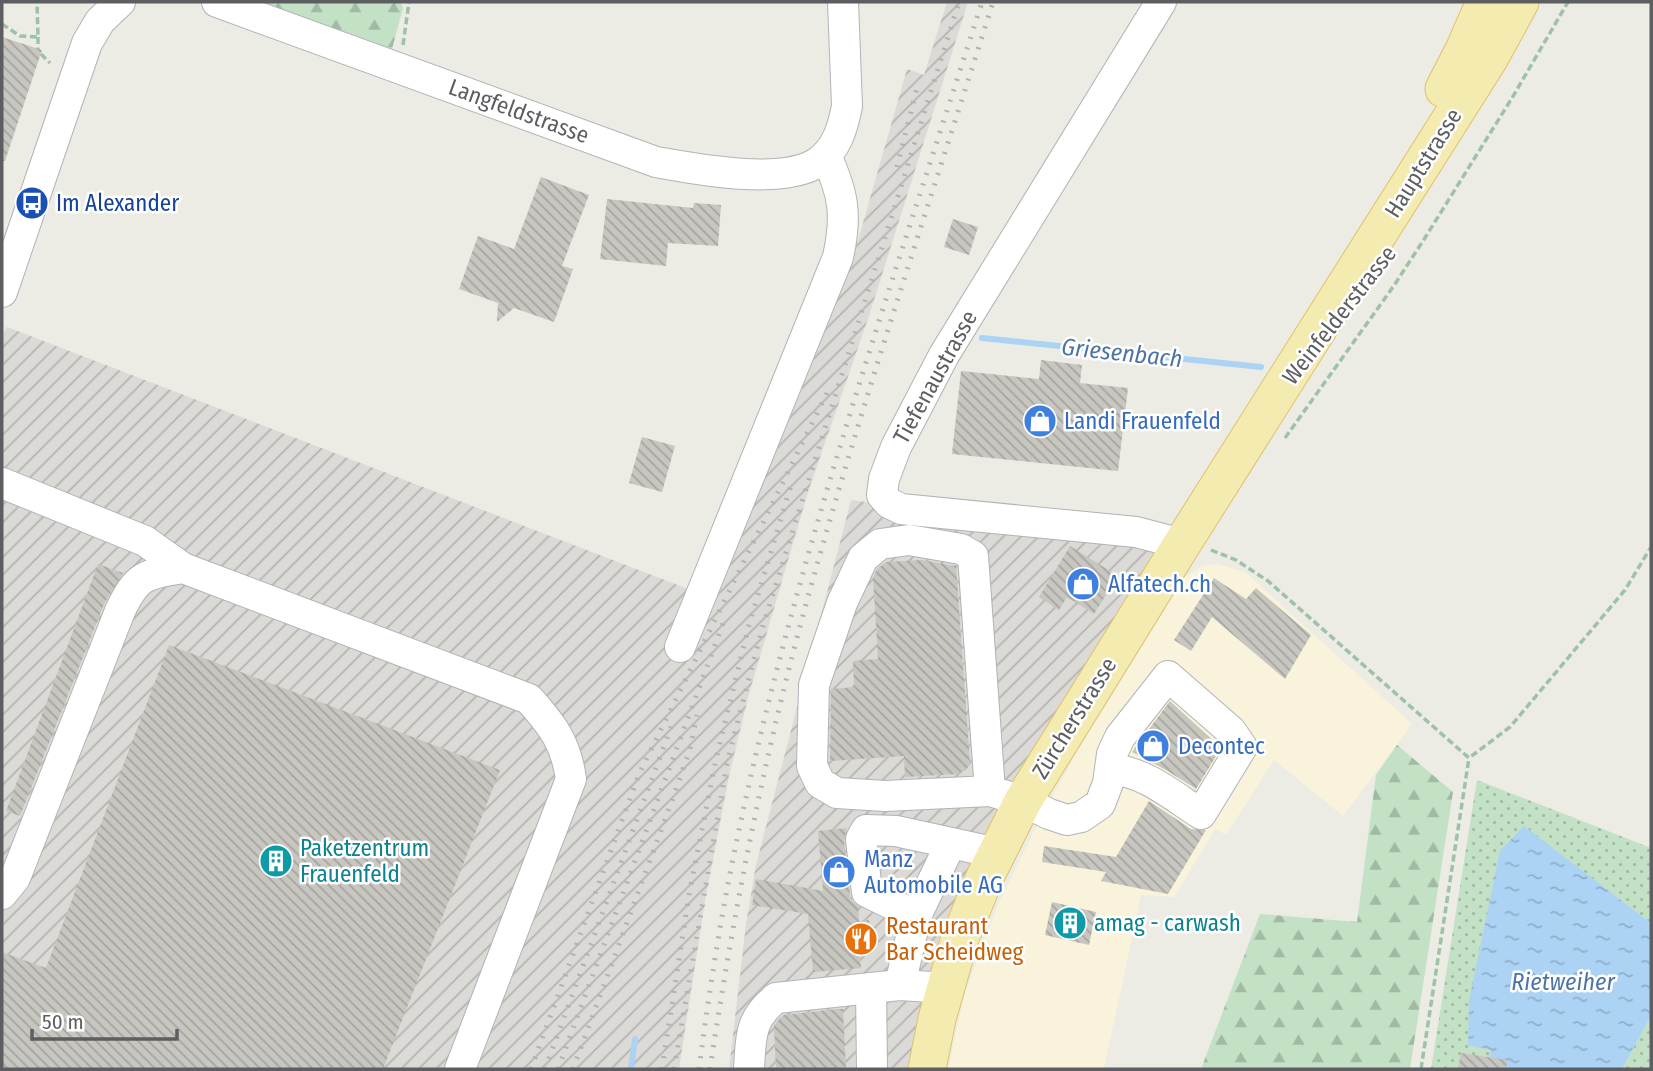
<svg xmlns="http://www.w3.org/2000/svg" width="1653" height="1071" viewBox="0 0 1653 1071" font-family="'Fira Sans Condensed',sans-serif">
  <defs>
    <pattern id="industrial-furrows" width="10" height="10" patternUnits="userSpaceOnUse" patternTransform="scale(1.75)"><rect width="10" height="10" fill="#dbdad6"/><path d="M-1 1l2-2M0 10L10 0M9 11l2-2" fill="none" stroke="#b5b4b1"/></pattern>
    <pattern id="grass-dots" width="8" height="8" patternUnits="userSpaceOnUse" patternTransform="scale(1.75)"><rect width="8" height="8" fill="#c3e1c4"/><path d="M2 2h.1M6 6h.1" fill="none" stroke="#a2baa3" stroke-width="1.8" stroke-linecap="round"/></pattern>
    <pattern id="forest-firs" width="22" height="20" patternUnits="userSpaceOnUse" patternTransform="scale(1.75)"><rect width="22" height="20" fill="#c3e1c4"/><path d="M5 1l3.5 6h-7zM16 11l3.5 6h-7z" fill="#a2baa3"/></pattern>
    <pattern id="water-ripples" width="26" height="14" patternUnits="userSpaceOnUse" patternTransform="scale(1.75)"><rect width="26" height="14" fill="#acd3f4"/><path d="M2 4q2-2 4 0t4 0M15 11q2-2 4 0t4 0" fill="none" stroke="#8faec9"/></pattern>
    <pattern id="building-back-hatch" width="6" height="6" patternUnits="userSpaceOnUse" patternTransform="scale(1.75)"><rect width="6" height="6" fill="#c8c6c0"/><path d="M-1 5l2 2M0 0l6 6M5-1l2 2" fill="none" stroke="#a6a49f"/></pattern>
  </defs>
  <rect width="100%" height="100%" fill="#ecebe4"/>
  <path fill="#f9f3dc" d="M1218 564 1245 572 1412 724 1343 816 1274 760 1226 835 1215 829 1174 897 1141 895 1104 1069H948L964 996 997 907 1037 825 1075 755 1185 577 1202 566Z"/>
  <g fill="url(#industrial-furrows)">
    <path d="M947 2H968L869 316 808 492 749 694 729 776 705 901 679 1069H2V335L7 327 696 592 830 313 859 237 907 69 924 75Z"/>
    <path d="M851 500 1182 544 1023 801 927 1069H729L746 924 756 865Z"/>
  </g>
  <g fill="url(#grass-dots)">
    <path d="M1477 780 1651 848V923L1524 827 1489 1069H1431Z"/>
    <path d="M1648 1020 1651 1021V1069H1622Z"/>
  </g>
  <g fill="url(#forest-firs)">
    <path d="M260 2H401L403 8 392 49Z"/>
    <path d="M1397 745 1453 792 1410 1069H1201L1260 914 1357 922 1376 775Z"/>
  </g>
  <path fill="url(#water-ripples)" d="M1524 826 1651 923V1021H1648L1622 1069H1489L1491 1050 1468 1045 1469 1001 1500 851Z"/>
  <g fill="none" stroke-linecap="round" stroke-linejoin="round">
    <g stroke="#acd3f4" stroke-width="6">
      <path d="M982 338 1261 367"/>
      <path d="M631 1069 635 1039"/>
    </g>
  </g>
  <g fill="url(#building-back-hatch)">
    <path d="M2 37 42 50 5 161H2Z"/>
    <path d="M541 177 589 195 562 266 573 269 554 322 514 308 497 322 498 303 459 289 478 236 514 249Z"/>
    <path d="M607 199 693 208 694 203 721 205 718 246 668 243 666 266 600 259Z"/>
    <path d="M953 219 978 227 969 255 944 247Z"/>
    <path d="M1041 360 1082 365 1080 383 1128 388 1118 471 952 454 961 371 1039 379Z"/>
    <path d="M642 437 675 446 662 492 629 483Z"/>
    <path d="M1070 546 1118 576 1094 614 1067 597 1059 610 1039 597Z"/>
    <path d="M921 560 956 566 970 764 966 770 957 774 905 777 904 756 830 761 831 689 854 687 853 661 878 659 873 578 877 569 886 562Z"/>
    <path d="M98 564 123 573 104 604 20 816 6 811Z"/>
    <path d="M1214 578 1246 599 1256 588 1311 635 1285 679 1212 617 1191 651 1174 640Z"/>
    <path d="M169 645 500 770 383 1069H2V952L46 968Z"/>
    <path d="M1170 701 1221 748 1196 789 1166 770 1132 752Z"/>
    <path d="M1149 801 1191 829 1206 830 1168 894 1101 881 1106 872 1042 862 1044 846 1116 857Z"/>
    <path d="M847 828 844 841 850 894 852 901 858 906 859 921 869 920 872 950 859 951 861 968 813 972 808 914 752 905 756 879 823 891 818 831Z"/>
    <path d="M1052 902 1096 912 1089 945 1045 935Z"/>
    <path d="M837 1009H843L846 1069H776L774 1026 780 1018 784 1015Z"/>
    <path d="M1461 1053 1507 1060 1506 1069H1458Z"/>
  </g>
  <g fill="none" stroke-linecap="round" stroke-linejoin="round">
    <defs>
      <g id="minor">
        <path d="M217 2 656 162C696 169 783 186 818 162 837 149 843 127 847 106L843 2"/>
        <path d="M1161 2 944 355 896 447 884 479 882 495 889 503 901 509 1136 532 1182 544"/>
        <path d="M2 292 87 43 100 21 120 2"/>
        <path d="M2 483 145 541 183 568"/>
        <path d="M680 647 838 257C847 216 844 194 826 156"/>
        <path d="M990 791 973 556 961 549 909 540 880 544 863 558 842 603 814 685 812 766 820 783 837 793 885 796 990 791 1023 801 1049 814 1067 820 1081 817 1100 804 1108 783 1112 754 1120 737 1168 676 1231 731 1242 747 1201 814C1173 796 1144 771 1110 769"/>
        <path d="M2 894 15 878 120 611C137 575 145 574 183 568L529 699C553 726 566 743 571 779L460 1069"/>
        <path d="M916 916 867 892 861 839 866 830 896 831 997 853"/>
        <path d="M900 985 916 916 950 845"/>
        <path d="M871 988 872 1069"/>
        <path d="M749 1069C751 1037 749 1020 776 998L900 985 946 988"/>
      </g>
      <g id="major">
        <path d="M1444 89 1464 50 1485 2"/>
        <path d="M927 1069 937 1019 959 941 984 879 1023 801 1182 544 1490 57 1520 2"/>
      </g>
    </defs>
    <use href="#minor" stroke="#b1b3b7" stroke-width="32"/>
    <use href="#major" stroke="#dfc26a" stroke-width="39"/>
    <g stroke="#9dc1a9" stroke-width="3.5" stroke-dasharray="7 3.5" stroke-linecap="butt">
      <path d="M2 24 20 36 38 37 37 2"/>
      <path d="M38 37V49"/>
      <path d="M403 45 409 2"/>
      <path d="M41 54 50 63"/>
      <path d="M1285 438 1393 287 1423 241 1512 98 1568 2"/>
      <path d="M1211 550 1236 560 1268 581 1469 758 1510 727 1625 590 1651 547"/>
      <path d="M1421 1069 1469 758"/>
    </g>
    <use href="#minor" stroke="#fff" stroke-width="30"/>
    <use href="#major" stroke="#f4ebb1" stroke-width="37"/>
    <g stroke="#b2b2b3" stroke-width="5" stroke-dasharray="2 9" stroke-linecap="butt">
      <path d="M897 167 918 84"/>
      <path d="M531 1069 639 774 828 391"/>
      <path d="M545 1069 674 719"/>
      <path d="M558 1069 725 618"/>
      <path d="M573 1069 673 798 690 749 697 715"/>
      <path d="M662 1069 689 895 716 759 749 625 792 482"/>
      <path d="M674 1069 727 763 762 629 959 2"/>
      <path d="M699 1069C709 992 721 915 737 839 797 554 894 278 982 2"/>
      <path d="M710 1069C732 922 760 777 798 634 855 421 927 212 993 2"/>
    </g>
  </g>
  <defs>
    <symbol id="bus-disc" viewBox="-11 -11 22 22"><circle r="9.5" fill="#1a4fb4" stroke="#fff"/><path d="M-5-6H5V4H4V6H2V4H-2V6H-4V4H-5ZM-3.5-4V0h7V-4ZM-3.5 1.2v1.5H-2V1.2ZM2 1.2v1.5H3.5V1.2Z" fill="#fff"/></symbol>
    <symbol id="shop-disc" viewBox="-11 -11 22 22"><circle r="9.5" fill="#3f7fe0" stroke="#fff"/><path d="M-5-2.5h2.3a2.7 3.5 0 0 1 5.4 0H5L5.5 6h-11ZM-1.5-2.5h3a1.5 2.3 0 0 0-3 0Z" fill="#fff"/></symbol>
    <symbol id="building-disc" viewBox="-11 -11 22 22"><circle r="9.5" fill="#0f9aa8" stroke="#fff"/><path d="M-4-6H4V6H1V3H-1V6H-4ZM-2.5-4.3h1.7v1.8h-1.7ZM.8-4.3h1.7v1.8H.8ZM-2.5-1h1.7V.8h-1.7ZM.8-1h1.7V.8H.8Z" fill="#fff"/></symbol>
    <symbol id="restaurant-disc" viewBox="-11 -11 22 22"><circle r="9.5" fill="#e8710a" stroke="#fff"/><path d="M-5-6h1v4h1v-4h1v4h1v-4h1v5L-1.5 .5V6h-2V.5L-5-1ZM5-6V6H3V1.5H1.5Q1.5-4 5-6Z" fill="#fff"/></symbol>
  </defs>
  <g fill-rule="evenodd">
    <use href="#bus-disc" x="13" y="184" width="38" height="38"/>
    <use href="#shop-disc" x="1021" y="402" width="38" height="38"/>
    <use href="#shop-disc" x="1064" y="565" width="38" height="38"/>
    <use href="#shop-disc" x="1134" y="727" width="38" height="38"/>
    <use href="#building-disc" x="257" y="842" width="38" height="38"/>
    <use href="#shop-disc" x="820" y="853" width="38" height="38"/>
    <use href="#building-disc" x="1051" y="904" width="38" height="38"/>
    <use href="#restaurant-disc" x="842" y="920" width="38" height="38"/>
  </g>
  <g text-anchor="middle" stroke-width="5" stroke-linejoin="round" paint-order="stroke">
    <g font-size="23" fill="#5c5e62" stroke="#fff">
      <text transform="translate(519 111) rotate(20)" y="8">Langfeldstrasse</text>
      <text transform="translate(1423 163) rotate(-58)" y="8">Hauptstrasse</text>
      <text transform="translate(1339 315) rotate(-52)" y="8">Weinfelderstrasse</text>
      <text transform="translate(935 377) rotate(-61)" y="8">Tiefenaustrasse</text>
      <text transform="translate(1074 718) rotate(-58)" y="8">Zürcherstrasse</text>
    </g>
    <g font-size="23" fill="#164399" stroke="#fff" text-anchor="start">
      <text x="56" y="211">Im Alexander</text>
    </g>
    <g font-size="23" fill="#366cbe" stroke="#fff" text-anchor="start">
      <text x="1064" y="429">Landi Frauenfeld</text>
      <text x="1108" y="592">Alfatech.ch</text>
      <text x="1178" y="754">Decontec</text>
      <text x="864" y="867">Manz<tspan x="864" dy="26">Automobile AG</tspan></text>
    </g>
    <g font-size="23" fill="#0d838f" stroke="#fff" text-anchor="start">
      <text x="300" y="856">Paketzentrum<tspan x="300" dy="26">Frauenfeld</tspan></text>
      <text x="1094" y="931">amag - carwash</text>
    </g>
    <g font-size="23" fill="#c56008" stroke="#fff" text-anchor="start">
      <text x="886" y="934">Restaurant<tspan x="886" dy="26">Bar Scheidweg</tspan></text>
    </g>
    <g font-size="24" font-style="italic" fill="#4c74a4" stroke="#fff">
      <text transform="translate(1122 353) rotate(6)" y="8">Griesenbach</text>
      <text x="1563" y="990">Rietweiher</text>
    </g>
  </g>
  <rect width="1653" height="1071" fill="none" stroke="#5c5e62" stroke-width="7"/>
  <path d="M32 1029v10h145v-10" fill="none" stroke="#5c5e62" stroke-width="3.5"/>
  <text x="42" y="1029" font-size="21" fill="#5c5e62" stroke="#ffffff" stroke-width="5" paint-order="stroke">50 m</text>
</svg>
